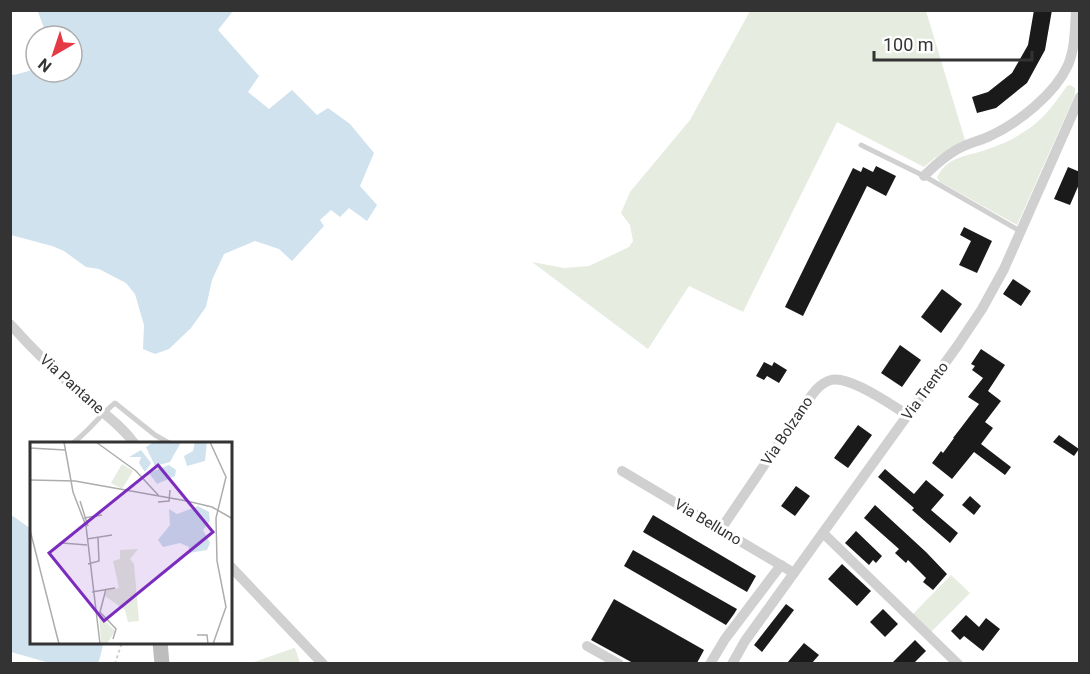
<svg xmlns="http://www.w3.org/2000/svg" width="1090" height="674" viewBox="0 0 1090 674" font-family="Roboto,sans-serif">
  <rect width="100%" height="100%" fill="#fff"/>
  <g fill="#e6ecdf">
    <path d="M750 11H926L965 140 935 158 924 167 837 122 743 312 689 286 648 349 532 262 564 268 589 266 629 247 633 241 630 225 621 213 630 192 690 120Z"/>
    <path d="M1070 85 1075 88V95L1017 225 940 182 937 177C949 155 967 157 988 149 1000 145 1012 140 1022 133 1042 122 1054 104 1067 86Z"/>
    <path d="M951 575 970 593 931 632 913 614Z"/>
    <path d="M295 648 300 663H251L294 648Z"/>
  </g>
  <g fill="#cfe2ee">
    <path d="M39 11H233L218 30 259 76 248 92 269 109 292 90 317 115 328 108 350 124 374 153 360 186 377 205 367 221 349 208 340 217 331 210 320 220 324 226 292 261 279 249 255 241 224 254 212 280 206 307 191 328 169 349 155 354 143 349 144 325 135 294 126 283 99 269 86 267 64 251 52 246 11 235V74L14 75 36 69V72H72V36H49L44 28 38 12Z"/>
    <path d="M13 516 31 529 32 642 96 643 103 645 99 661 97 663 46 662 11 652 10 518Z"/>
  </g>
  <g fill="#1a1a1a">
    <path d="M1034 10H1052L1045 50 1027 83 996 108 977 113 972 97 988 92 1012 73 1028 45Z"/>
    <path d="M876 166 896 176 886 196 867 186 803 316 785 307 853 168 861 172 863 167 873 172Z"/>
    <path d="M1068 167 1080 172V182L1070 205 1054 199Z"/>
    <path d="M964 227 992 241 977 273 959 265 971 241 960 235Z"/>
    <path d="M1013 279 1031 291 1021 306 1003 294Z"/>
    <path d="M942 289 962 304 941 333 921 317Z"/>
    <path d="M900 345 921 360 902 387 881 373Z"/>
    <path d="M981 349 1005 365 988 391 1001 401 985 422 993 428 981 444 1011 467 1005 475 974 452 952 479 932 463 941 451 943 453 954 438H953L960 429 979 404 968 397 983 378 972 370 975 366 971 364Z"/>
    <path d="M764 362 772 366 774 362 787 370 779 383 767 376 764 380 756 376Z"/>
    <path d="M858 425 872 435 848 468 834 458Z"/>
    <path d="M1059 435 1079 449 1074 456 1053 442Z"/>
    <path d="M885 469 914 494 926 480 944 495 931 510 958 533 950 543 912 510 914 508 878 477Z"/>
    <path d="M796 486 810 496 795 516 781 506Z"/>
    <path d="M970 496 981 506 974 515 962 505Z"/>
    <path d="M875 505 926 552 947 574 933 590 923 582 926 578 908 560 906 563 895 553 899 549 864 518Z"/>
    <path d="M653 515 756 576 747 592 643 532Z"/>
    <path d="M856 531 882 556 876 563 873 560 869 565 845 543Z"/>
    <path d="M633 550 737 609 734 614 726 625 624 566Z"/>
    <path d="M842 564 871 591 857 606 828 579Z"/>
    <path d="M614 599 704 650 697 663H633L591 640Z"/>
    <path d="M786 604 794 610 762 652 754 645Z"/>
    <path d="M883 609 898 624 885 637 870 622Z"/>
    <path d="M966 615 979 627 986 618 1000 629 983 651 964 636 960 640 951 631Z"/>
    <path d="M915 640 926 651 914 663H892Z"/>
    <path d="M804 643 819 655 812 663H787Z"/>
  </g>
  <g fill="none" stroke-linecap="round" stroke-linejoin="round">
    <path stroke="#cdcdcd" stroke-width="2" stroke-dasharray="3 3" stroke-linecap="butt" d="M115 664 122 642"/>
    <g stroke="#d0d0d0" stroke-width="5">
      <path d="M861 145 924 176 1020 231"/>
      <path d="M73 443C89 431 100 415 115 403L155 435 169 443"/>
    </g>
    <g stroke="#d0d0d0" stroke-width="10">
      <path d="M924 176C936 164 948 153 964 146 973 142 982 140 990 136 1018 123 1055 94 1068 65 1075 49 1075 28 1076 10"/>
      <path d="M10 324C34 351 60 376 87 399 103 413 121 425 134 443"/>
      <path d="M622 471 794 573"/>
      <path d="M721 529 807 402C813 393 820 383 831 380 849 375 891 405 908 415"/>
      <path d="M823 533 958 664"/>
      <path d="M231 567 323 664"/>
      <path d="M587 646 619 664"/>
      <path d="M710 664 725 639 781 565"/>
      <path d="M732 664 745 641 958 345 982 309 1004 269 1080 97"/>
    </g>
    <path stroke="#bdbdbd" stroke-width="15" d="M160 642 162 664"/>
  </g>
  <g text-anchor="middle" stroke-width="6" stroke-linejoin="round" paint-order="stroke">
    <g font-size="15" fill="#333" stroke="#fff">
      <text transform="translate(72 384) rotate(42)" y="5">Via Pantane</text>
      <text transform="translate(925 391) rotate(-54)" y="5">Via Trento</text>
      <text transform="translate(787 431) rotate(-56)" y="5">Via Bolzano</text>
      <text transform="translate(708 522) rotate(31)" y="5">Via Belluno</text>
    </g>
  </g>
  <g transform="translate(30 442)">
    <rect width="202" height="202" fill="#fff"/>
    <path d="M92 22 103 29 92 47 81 41ZM108 107 100 117 104 122 109 179 98 180 95 168 75 154 77 148 89 146 83 119 90 117V108ZM69 173 85 189 77 202H71Z" fill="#e6ecdf"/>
    <path d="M124 0H151L140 20 125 24 116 5ZM165 0H177L175 19 157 24 154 14 163 9ZM111 8 121 21 115 30 109 21 111 15H99ZM139 23 146 28 145 34 127 42 119 31ZM168 64 179 70 180 79 173 88 180 101 177 108 159 111V105L150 101 133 105 128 98 140 83 139 67 147 72Z" fill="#cfe2ee"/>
    <path fill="none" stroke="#adadad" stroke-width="1.5" d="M34 0 43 50 56 84 70 202M66 0 106 29 129 54M180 0 196 35 186 76 187 119 196 165 183 202M0 6 35 8M0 38 45 39 157 59 182 65 203 77M50 59 58 84M128 60 139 59 140 48M54 76 72 73M0 88 29 202M57 97 82 93M32 101 57 103M58 122 69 119 68 96M76 147 70 170 86 187 83 197M62 150 85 146M167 193H177L178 202"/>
    <path fill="#7b2cbf" fill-opacity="0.15" stroke="#7b2cbf" stroke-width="3" d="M128 23 183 90 74 179 19 111Z"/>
    <rect width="202" height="202" fill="none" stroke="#333" stroke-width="3"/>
  </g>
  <rect width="1090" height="674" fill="none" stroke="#333333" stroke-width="24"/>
  <g transform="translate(54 54) rotate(219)"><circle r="28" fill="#ffffff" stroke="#adadad" stroke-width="1.5"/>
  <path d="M0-4.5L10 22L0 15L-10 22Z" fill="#e63946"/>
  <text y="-9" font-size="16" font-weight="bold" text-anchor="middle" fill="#333333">N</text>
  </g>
  <path d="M874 51v9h158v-9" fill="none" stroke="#333333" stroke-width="3"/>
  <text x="883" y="51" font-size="18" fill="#333333" stroke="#ffffff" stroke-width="4.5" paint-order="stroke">100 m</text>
</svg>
